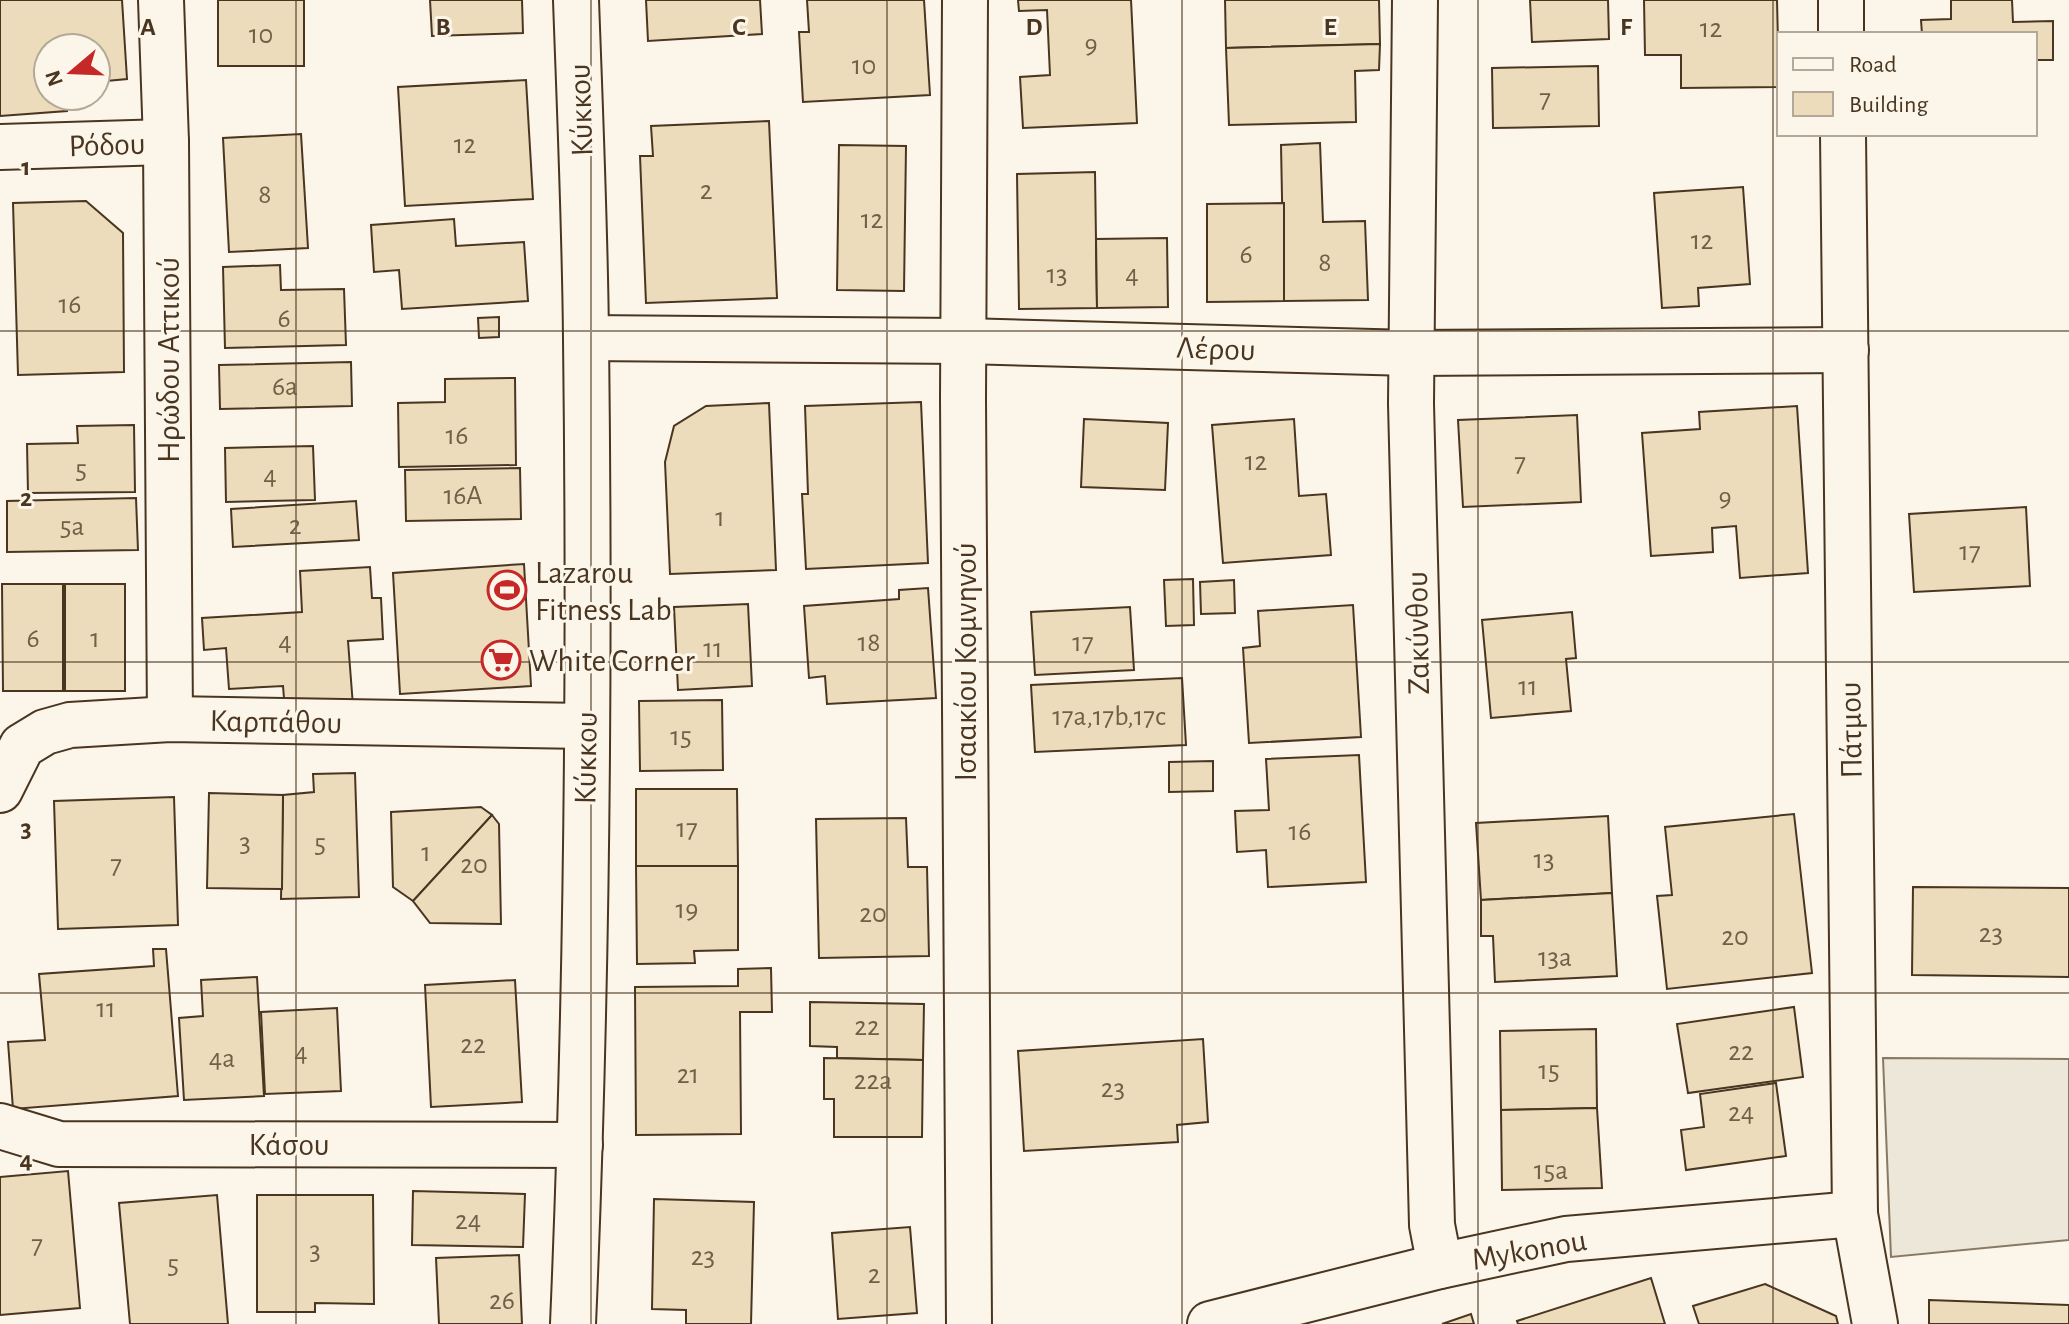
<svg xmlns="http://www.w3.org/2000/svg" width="2069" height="1324" viewBox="0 0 2069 1324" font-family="'Alegreya Sans',sans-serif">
  <rect width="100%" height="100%" fill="#fbf6e9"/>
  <path fill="#ede7d9" stroke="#887966" stroke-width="2" d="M1883 1058 2069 1059V1240L1891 1257Z"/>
  <g fill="#ecdcbc" stroke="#4a3520" stroke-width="2">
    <path d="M0 0H122L127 79 96 82V48H48V96H66L67 111 0 116Z"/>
    <rect x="218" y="0" width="86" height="66"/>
    <path d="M430 0H522L523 33 432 36Z"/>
    <path d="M646 0H760L762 34 648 41Z"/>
    <path d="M807 0H924L930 95 803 102 799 32H809Z"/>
    <path d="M1018 0H1131L1137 123 1023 128 1020 77 1050 75 1047 10 1019 11Z"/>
    <path d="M1225 0H1379L1380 44 1226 48Z"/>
    <path d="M1530 0H1608L1609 39 1532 42Z"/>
    <path d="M1644 0H1777L1779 87 1681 88V55H1645Z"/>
    <path d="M1951 0H2012L2013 22 2053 21V60H2035V34H1922L1921 20 1951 19Z"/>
    <path d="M1380 44 1379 70 1355 71 1356 122 1229 125 1226 48Z"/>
    <path d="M1598 66 1599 126 1493 128 1492 68Z"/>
    <path d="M526 80 533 199 405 206 398 87Z"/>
    <path d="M769 121 777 298 646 303 640 156H653L651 126Z"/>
    <path d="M301 134 308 248 229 252 223 138Z"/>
    <path d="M1320 143 1323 222 1365 221 1368 300 1284 301 1281 145Z"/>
    <path d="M839 145 906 146 904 291 837 290Z"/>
    <path d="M1095 172 1097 308 1019 309 1017 174Z"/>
    <path d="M1743 187 1750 284 1698 288 1699 306 1662 308 1654 193Z"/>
    <path d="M86 201 123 233 124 372 18 375 13 203Z"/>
    <path d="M1284 203V301L1207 302V204Z"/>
    <path d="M454 219 456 246 524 242 528 301 402 309 399 270 374 272 371 225Z"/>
    <path d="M1167 238 1168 307 1097 308 1096 239Z"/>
    <path d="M280 265 281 290 344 289 346 345 225 348 223 267Z"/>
    <path d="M499 317V337L479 338 478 318Z"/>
    <path d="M351 362 352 406 220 409 219 365Z"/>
    <path d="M515 378 516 465 399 467 398 403 445 402V379Z"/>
    <path d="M921 402 928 563 806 569 802 494H808L805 406Z"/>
    <path d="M769 403 776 570 670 574 665 462 674 426 706 406Z"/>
    <path d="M1797 406 1808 573 1740 578 1736 526 1712 528 1713 552 1651 556 1642 433 1700 429 1699 412Z"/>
    <path d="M1577 415 1581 502 1463 507 1458 420Z"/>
    <path d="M1084 419 1168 423 1165 490 1081 487Z"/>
    <path d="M1294 419 1299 496 1326 494 1331 555 1223 563 1212 425Z"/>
    <path d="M134 425 135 492 28 493 27 444 78 443 77 426Z"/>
    <path d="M313 446 315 500 226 502 225 448Z"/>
    <path d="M520 468 521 519 406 521 405 470Z"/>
    <path d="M136 498 138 550 7 552V501Z"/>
    <path d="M356 501 359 540 233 547 231 509Z"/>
    <path d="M2026 507 2030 586 1914 592 1909 514Z"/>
    <path d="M524 564 531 686 400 694 393 573Z"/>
    <path d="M370 567 372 598H381L383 639 348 641 353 706 285 711 283 686 229 689 226 648 204 650 202 618 302 612 300 571Z"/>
    <path d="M1193 579 1194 625 1166 626 1164 580Z"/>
    <path d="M1234 580 1235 613 1201 614 1200 582Z"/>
    <path d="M2 584H63V691H3Z"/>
    <rect x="65" y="584" width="60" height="107"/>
    <path d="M928 588 936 698 827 704 825 676 809 678 804 606 899 599V590Z"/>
    <path d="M748 604 752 686 678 690 674 607Z"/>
    <path d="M1353 605 1361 737 1249 743 1243 648 1260 646 1258 611Z"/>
    <path d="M1130 607 1134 670 1035 675 1031 612Z"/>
    <path d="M1572 612 1576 658 1566 659 1571 711 1491 718 1482 620Z"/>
    <path d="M1182 678 1186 745 1035 752 1031 685Z"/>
    <path d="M722 700 723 770 640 771 639 701Z"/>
    <path d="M1359 755 1366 882 1268 887 1266 850 1237 852 1235 811 1269 810 1266 759Z"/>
    <path d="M1213 761V791L1169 792V762Z"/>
    <path d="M355 773 359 897 281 899 283 795 314 792 313 774Z"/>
    <path d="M636 789H737L738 866H636Z"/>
    <path d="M209 793 283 795 282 889 207 888Z"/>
    <path d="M174 797 178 925 58 929 54 801Z"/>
    <path d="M481 807 492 815 413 901 393 887 391 812Z"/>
    <path d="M1794 814 1812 973 1667 989 1657 896 1672 895 1665 827Z"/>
    <path d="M492 815 499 824 501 924 430 923 413 901Z"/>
    <path d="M1608 816 1612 893 1481 900 1476 823Z"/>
    <path d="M906 818 908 867H927L929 956 819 958 816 819Z"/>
    <path d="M636 866H738V950L694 951 695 963 637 964Z"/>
    <path d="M1913 887 2069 888V977L1912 975Z"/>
    <path d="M1612 893 1617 976 1495 982 1493 936H1481V900Z"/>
    <path d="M153 949H166L178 1096 13 1109 8 1042 45 1040 39 974 154 966Z"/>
    <path d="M771 968 772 1012H740L741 1134 636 1135 635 987 738 986V969Z"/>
    <path d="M257 977 264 1096 184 1100 179 1018 203 1016 201 980Z"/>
    <path d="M515 980 522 1102 431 1107 425 985Z"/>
    <path d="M810 1002 924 1004 923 1060 837 1058V1047L810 1046Z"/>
    <path d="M1794 1007 1803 1077 1688 1093 1677 1024Z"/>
    <path d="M337 1008 341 1091 265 1094 261 1012Z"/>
    <path d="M1596 1029 1597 1108 1501 1110 1500 1031Z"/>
    <path d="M1203 1039 1208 1122 1177 1125 1178 1142 1024 1151 1018 1051Z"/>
    <path d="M824 1058 923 1060 922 1137H834V1099H824Z"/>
    <path d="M1776 1083 1786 1156 1686 1170 1681 1130 1704 1127 1700 1094Z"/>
    <path d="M1597 1108 1602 1188 1502 1190 1501 1110Z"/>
    <path d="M68 1171 80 1308 0 1315V1177Z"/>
    <path d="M413 1191 525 1194 523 1247 412 1245Z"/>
    <path d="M217 1195 228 1324H130L119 1203Z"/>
    <path d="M257 1195H373L374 1304 315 1303V1312H257Z"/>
    <path d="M654 1199 754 1202 751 1324H686V1310L652 1309Z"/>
    <path d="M910 1227 917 1313 838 1319 832 1233Z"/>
    <path d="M519 1255 522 1324H439L436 1258Z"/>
    <path d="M1651 1278 1665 1324H1518L1517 1321Z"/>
    <path d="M1765 1284 1836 1316 1838 1324H1699L1693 1306Z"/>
    <path d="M1929 1300 2069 1305V1324H1929Z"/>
    <path d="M1471 1314 1474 1324H1442Z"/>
  </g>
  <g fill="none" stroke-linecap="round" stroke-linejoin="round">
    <defs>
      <g id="minor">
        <path d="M161 0 166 142 170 719"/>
        <path d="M965 0 963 399 969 1324"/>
        <path d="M1415 0 1411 404 1432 1225 1440 1266"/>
        <path d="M1841 0V34"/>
        <path d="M1843 134 1855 1214 1875 1324"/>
        <path d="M0 147 166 142"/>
        <path d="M586 338 964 341 1411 353 1846 350"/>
        <path d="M0 790 22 746 45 732 70 725 170 719 586 726"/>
        <path d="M0 1126 59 1144 580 1145"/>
        <path d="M573 1324C587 996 590 667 586 339 585 226 580 113 576 0"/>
        <path d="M1210 1324 1440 1266 1566 1239 1855 1214"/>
      </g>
    </defs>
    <use href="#minor" stroke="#4a3520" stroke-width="48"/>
    <use href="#minor" stroke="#fbf6e9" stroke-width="44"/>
  </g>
  <path fill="none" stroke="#4a3520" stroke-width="2" stroke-opacity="0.55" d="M296 0V1324M591 0V1324M887 0V1324M1182 0V1324M1478 0V1324M1773 0V1324M0 331H2069M0 662H2069M0 993H2069"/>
  <defs>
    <symbol id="stadium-ring" viewBox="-11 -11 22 22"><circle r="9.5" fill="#fbf6e9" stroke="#c62828" stroke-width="1.5"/><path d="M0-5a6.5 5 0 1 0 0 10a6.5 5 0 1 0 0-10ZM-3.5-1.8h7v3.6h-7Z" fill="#c62828"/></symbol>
    <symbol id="supermarket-ring" viewBox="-11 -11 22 22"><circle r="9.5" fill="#fbf6e9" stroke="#c62828" stroke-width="1.5"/><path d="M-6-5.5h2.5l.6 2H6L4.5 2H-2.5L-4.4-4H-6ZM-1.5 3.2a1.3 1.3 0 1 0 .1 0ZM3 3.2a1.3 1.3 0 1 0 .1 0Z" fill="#c62828"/></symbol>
  </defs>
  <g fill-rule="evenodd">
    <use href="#stadium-ring" x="485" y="568" width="44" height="44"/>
    <use href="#supermarket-ring" x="479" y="638" width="44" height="44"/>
  </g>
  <g text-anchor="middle" stroke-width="6" stroke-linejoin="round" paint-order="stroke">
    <g font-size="28" fill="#725f47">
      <text x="1711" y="37">12</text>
      <text x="261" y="43">10</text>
      <text x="1091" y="53">9</text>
      <text x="864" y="74">10</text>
      <text x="1545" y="107">7</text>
      <text x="465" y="153">12</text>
      <text x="706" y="199">2</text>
      <text x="265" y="203">8</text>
      <text x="872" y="228">12</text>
      <text x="1702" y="249">12</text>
      <text x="1246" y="263">6</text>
      <text x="1325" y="271">8</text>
      <text x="1057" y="283">13</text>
      <text x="1132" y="283">4</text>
      <text x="70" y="313">16</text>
      <text x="284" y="327">6</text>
      <text x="285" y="395">6a</text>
      <text x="457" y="444">16</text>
      <text x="1256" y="470">12</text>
      <text x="1520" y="471">7</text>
      <text x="81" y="478">5</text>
      <text x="270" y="484">4</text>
      <text x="463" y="504">16A</text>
      <text x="1725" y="506">9</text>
      <text x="720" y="526">1</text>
      <text x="295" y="534">2</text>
      <text x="72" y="535">5a</text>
      <text x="1970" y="560">17</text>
      <text x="33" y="647">6</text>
      <text x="95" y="647">1</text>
      <text x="285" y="650">4</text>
      <text x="869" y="651">18</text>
      <text x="1083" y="651">17</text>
      <text x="713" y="657">11</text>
      <text x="1528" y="695">11</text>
      <text x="1109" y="725">17a,17b,17c</text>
      <text x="681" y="745">15</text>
      <text x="687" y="837">17</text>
      <text x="1300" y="840">16</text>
      <text x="245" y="851">3</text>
      <text x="320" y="852">5</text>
      <text x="426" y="861">1</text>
      <text x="1544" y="868">13</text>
      <text x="116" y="873">7</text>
      <text x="474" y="873">20</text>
      <text x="687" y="918">19</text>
      <text x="873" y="922">20</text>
      <text x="1991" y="942">23</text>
      <text x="1735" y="945">20</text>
      <text x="1555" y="966">13a</text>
      <text x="106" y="1017">11</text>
      <text x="867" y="1035">22</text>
      <text x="473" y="1053">22</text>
      <text x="1741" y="1060">22</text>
      <text x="301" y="1061">4</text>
      <text x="222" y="1067">4a</text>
      <text x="1549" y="1079">15</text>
      <text x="688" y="1083">21</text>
      <text x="873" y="1089">22a</text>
      <text x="1113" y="1097">23</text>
      <text x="1741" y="1121">24</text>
      <text x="1551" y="1179">15a</text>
      <text x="468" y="1229">24</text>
      <text x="37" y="1253">7</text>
      <text x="315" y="1259">3</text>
      <text x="703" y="1265">23</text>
      <text x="173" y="1273">5</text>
      <text x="874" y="1283">2</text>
      <text x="502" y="1309">26</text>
    </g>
    <g font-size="32" fill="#4a3520" stroke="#fbf6e9">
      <text transform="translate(580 110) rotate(-92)" y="11">Κύκκου</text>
      <text transform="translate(107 144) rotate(-2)" y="11">Ρόδου</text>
      <text transform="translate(1216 348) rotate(2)" y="11">Λέρου</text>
      <text transform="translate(168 360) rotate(-90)" y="11">Ηρώδου Αττικού</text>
      <text transform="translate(1417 633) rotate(-91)" y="11">Ζακύνθου</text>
      <text transform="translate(965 662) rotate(-90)" y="11">Ισαακίου Κομνηνού</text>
      <text transform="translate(276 721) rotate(1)" y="11">Καρπάθου</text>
      <text transform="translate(1850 730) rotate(-91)" y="11">Πάτμου</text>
      <text transform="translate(585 758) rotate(-89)" y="11">Κύκκου</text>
      <text x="289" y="1155">Κάσου</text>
      <text transform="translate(1529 1249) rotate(-10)" y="11">Mykonou</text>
    </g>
    <g font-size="32" fill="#4a3520" stroke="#fbf6e9" text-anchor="start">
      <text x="535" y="583">Lazarou<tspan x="535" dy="37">Fitness Lab</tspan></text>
      <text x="529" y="671">White Corner</text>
    </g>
  </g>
  <g font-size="26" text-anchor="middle" font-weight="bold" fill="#4a3520" stroke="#fbf6e9" stroke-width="6" stroke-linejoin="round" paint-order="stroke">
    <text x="148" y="35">A</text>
    <text x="443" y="35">B</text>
    <text x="739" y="35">C</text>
    <text x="1034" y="35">D</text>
    <text x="1330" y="35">E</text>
    <text x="1626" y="35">F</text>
    <text x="26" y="175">1</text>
    <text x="26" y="506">2</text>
    <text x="26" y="837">3</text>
    <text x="26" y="1168">4</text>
  </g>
  <rect x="1777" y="32" width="260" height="104" fill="#fbf6e9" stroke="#b4a999" stroke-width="2"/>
  <rect x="1793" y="58" width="40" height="12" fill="#fbf6e9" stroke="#b4a999" stroke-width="2"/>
  <text x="1849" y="72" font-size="24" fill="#4a3520">Road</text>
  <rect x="1793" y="92" width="40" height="24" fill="#ecdcbc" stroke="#b4a999" stroke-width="2"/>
  <text x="1849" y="112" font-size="24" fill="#4a3520">Building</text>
  <g transform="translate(72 72) rotate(251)"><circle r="38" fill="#fbf6e9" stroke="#b4a999" stroke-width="2"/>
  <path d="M0-6L14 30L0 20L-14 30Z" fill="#c62828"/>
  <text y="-12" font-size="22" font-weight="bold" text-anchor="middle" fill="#4a3520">N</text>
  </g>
</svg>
